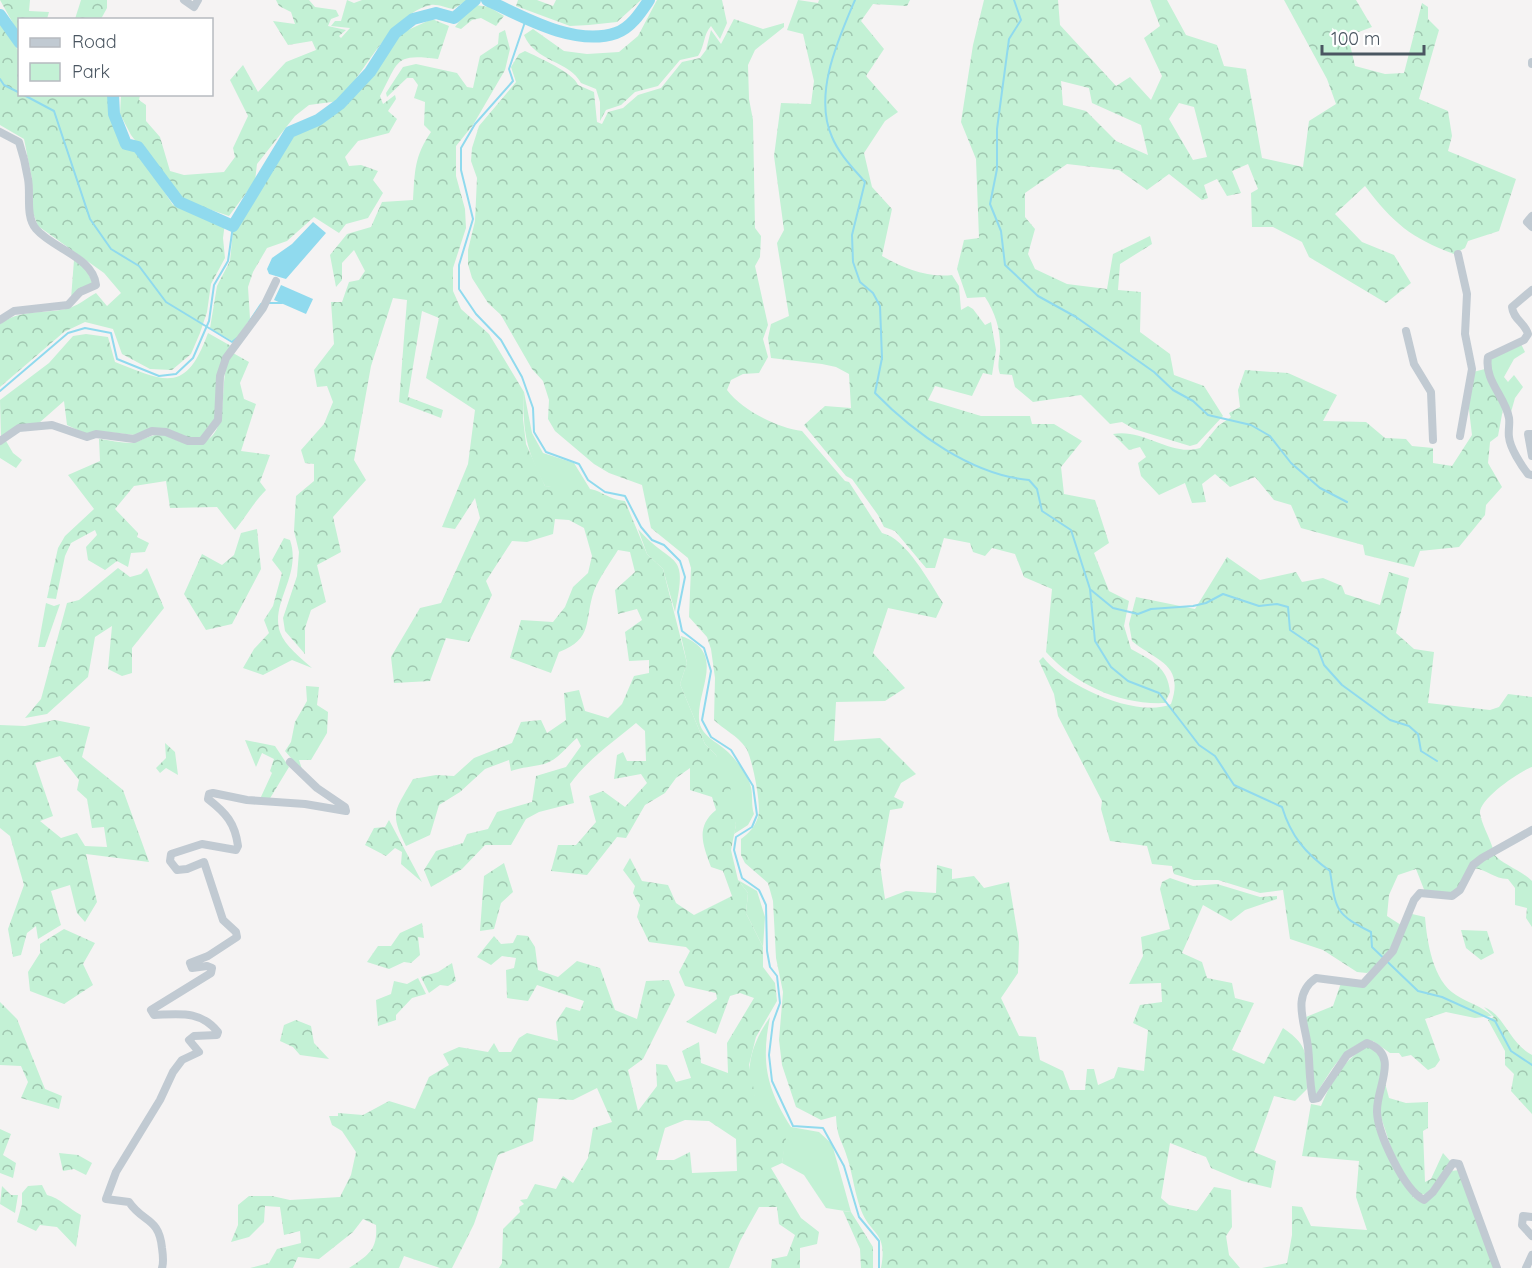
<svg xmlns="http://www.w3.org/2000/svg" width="1532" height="1268" viewBox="0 0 1532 1268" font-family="Quicksand,sans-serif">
  <defs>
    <pattern id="forest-crowns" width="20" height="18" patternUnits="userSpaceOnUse" patternTransform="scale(1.5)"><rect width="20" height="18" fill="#c3f1d5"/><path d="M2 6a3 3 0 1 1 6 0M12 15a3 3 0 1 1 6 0" fill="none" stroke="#a0c6b0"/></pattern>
  </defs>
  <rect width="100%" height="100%" fill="#f5f3f3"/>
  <g fill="#c3f1d5">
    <path d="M1521 344 1525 352 1514 359 1504 377 1508 382 1514 375 1523 387 1515 398 1511 412 1495 385 1489 363 1492 358Z"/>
    <path d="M524 392 532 433 543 453 574 463 590 489 569 490 545 486C527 452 522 431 524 392Z"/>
    <path d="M6 441 13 453 22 460 16 468 0 458V444Z"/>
    <path d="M638 529C673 569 689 548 675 612L663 569 647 554Z"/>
    <path d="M46 603 54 606 60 604 45 647H38Z"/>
    <path d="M681 636C727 652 697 688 699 719 700 736 718 742 728 752 737 761 748 775 751 787 753 796 751 805 754 814L748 825 734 834 736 825 716 755 705 744 680 684 687 663Z"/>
    <path d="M738 880 757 891 765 917 763 947 746 913 748 893Z"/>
    <path d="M770 1017C761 1061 766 1088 791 1127L819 1132 832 1144 851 1212 826 1208 804 1175 782 1163 785 1139C776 1126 761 1112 755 1097 742 1069 754 1040 770 1017Z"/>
  </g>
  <g fill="url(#forest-crowns)" fill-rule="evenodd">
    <path d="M0 0H30L29 11 49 12 47 19 20 20 19 34Z"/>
    <path d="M81 0H107V8L101 19H75Z"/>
    <path d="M276 0H309L315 7 336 10 339 16 331 19 328 26 346 30 339 36 341 38 350 28 331 26 335 21H341L347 0 354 3 362 0H468L453 9C447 8 437 4 431 5 392 13 364 73 339 101L309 105 295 116 257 164 255 181 229 216 179 199 131 135 120 114 121 95H140L139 100 146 105V121L160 137 170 171 184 175 224 172 235 157 233 148 248 116 230 80 243 65 258 92 286 62 316 50 312 41 288 45 273 21 295 24 291 12 279 6Z"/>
    <path d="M518 0H537L553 6 556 0H641L617 22 589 25 570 26 516 6Z"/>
    <path d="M657 0H722L727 23 720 39 711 26C703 35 705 46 698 56L680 60 658 86 635 92 621 105 606 110 600 121V102L596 89 581 83C570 61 535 62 524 35L533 29 564 51 587 54 619 52 638 36Z"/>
    <path d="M798 0 818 3 819 0H910L907 6 873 4 861 21 884 49 866 76 898 112 885 121 864 153 872 187 892 209 882 256C902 268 929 278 952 275L959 286 961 310 968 306 973 309 985 325 991 322 996 350 992 375 983 373 972 396 935 386 928 400 981 416H1030L1032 424H1054L1082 441 1061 467 1064 494 1095 500 1109 543 1094 553 1109 591 1129 601 1124 626 1131 649C1151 660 1168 667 1170 692L1165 703C1119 705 1076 685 1046 652L1052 589 1024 577 1015 554 992 548 985 556 973 552 970 543 944 538 935 568H926L895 531 884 527 878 515 852 479 846 476 804 425 825 406 851 408 849 374 836 367 822 364 771 358 768 338 771 324 789 316 777 243 784 230 774 156 781 103 811 104 814 81 803 34 787 30Z"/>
    <path d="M984 0H1058L1060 25 1116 86 1130 77 1151 100 1162 76 1144 38 1160 26 1150 0H1167L1186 35 1217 45 1224 66 1246 69 1262 158 1303 167 1309 121 1336 104 1327 79 1284 0H1356L1372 27 1348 36 1355 66 1385 74 1404 73 1422 3 1428 7V19L1439 30 1419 99 1448 111 1452 136 1448 151 1516 179 1499 231 1468 241 1465 248 1454 254C1411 238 1393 223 1365 186L1335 214 1362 242 1394 255 1411 283 1386 303 1309 257 1302 242 1273 227H1252L1251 193 1258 189 1248 164 1232 171 1241 193 1227 196 1217 179 1204 185 1208 198 1202 200 1169 174 1147 190 1119 170 1067 164 1025 193V217L1035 229 1028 254 1035 269 1067 284 1107 289 1113 254 1150 236 1152 244 1120 264 1118 290 1141 292 1140 332 1170 354 1174 375 1204 386 1223 416 1197 444 1190 446 1134 429 1122 422 1110 424 1081 395 1033 402 1015 387 1012 375 1000 374C997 366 999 360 1000 351 1001 331 996 314 985 297L967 298 957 269 964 240 979 238 976 159 961 122 973 45ZM1061 81 1089 88 1092 103 1141 125 1148 155 1116 141 1086 111 1063 105ZM1179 103 1194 107 1207 157 1193 160 1169 119Z"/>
    <path d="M476 5 489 7 504 16 496 26 481 18 472 20 461 29 455 27 467 11Z"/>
    <path d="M432 19 449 26 438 59C394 53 399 61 380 96L383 104 395 95 396 99 388 111 397 119 389 133 358 141 345 157 349 166 361 165 378 171 373 180 383 193 368 218 346 224 339 233 314 217 287 241 267 248 253 272 248 287 250 319 234 342 210 328 217 286 230 261 234 221 293 134 343 106 374 75 397 35Z"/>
    <path d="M734 19 763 29 784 23V27L755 50 748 65 749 99 753 120 755 228 761 236 760 257 755 266 768 325 763 339 768 357 759 373 743 374 731 380 727 390C742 410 777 428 802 431L845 481 849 482 882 533C906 538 930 583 943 603L936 618 888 608 873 653 905 688 885 701 836 702 834 741 880 738 916 774 901 783 894 797 904 802 902 808 890 810 880 865 885 899 906 891 936 893 937 865 952 869V879L974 876 984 888 1009 882 1019 942 1018 973 1001 998 1019 1036 1036 1037 1040 1060 1063 1071 1070 1090H1085L1087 1069H1094L1098 1085 1114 1078 1118 1067 1144 1071 1148 1030 1133 1023 1140 1005 1162 1002 1161 983 1129 984 1143 956 1141 937 1170 929 1160 889 1162 882 1170 878 1193 886 1217 884 1260 897 1277 896V899L1245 910 1231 921 1203 905 1182 953 1202 962 1207 978 1232 983 1235 998 1254 1003 1232 1050 1264 1064 1283 1028C1311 1047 1306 1057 1307 1089L1295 1101 1274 1096 1254 1152 1276 1161 1271 1188 1242 1181 1211 1168 1206 1157 1170 1143 1161 1198 1169 1205 1197 1211 1214 1187 1231 1190 1232 1227 1226 1236 1229 1255 1240 1268H881C888 1231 871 1236 861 1210 855 1194 853 1177 848 1160 843 1141 837 1140 836 1116L821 1120 796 1107 782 1065 779 1040 783 992 776 958 773 901 768 883 745 863 741 855V839C749 833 755 827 758 817 762 807 752 757 746 748 737 735 724 730 714 720L715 678 711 649 707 637 689 617 691 568 688 558 651 528 642 485 609 473 594 464 555 431 548 419 549 400 543 381 532 369 501 315 488 303 472 278 468 264V250L475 221 477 178 471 161 472 148 479 126 516 82 511 67 519 54 525 51C538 57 574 73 578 85L594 92 597 122 602 124 608 112 623 108 638 95 661 88 682 62 700 58 706 50 711 30 721 44Z"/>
    <path d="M0 22 19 52 20 94 109 95 110 110 173 205 203 212 225 223 223 238 225 258 211 284 207 312 200 333 191 354 172 370 150 369 122 354 113 329 85 322 64 332 0 387V324C20 309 43 314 66 309 76 307 87 298 96 293L107 306 121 293 104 273 38 226 33 213 32 179 24 139 0 125Z"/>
    <path d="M505 30 510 49 505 70 473 125 456 146V176L465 209 466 228 453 268V291L461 309 489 334 524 392 523 419 526 444 545 486C560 488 574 487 589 489 601 490 607 499 625 501L647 554 663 569 687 663 680 684 705 744 716 755 730 785 736 825 731 850 738 880 748 893 746 913 763 947V967L775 983 777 1001 756 1037 749 1065 755 1096 786 1139 782 1163 771 1168 801 1218 819 1232 817 1244 800 1248V1268H771L772 1259 787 1256 795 1235 779 1224 777 1207H759L740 1241 729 1268H499L502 1263 503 1229 520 1212 519 1207 524 1204 520 1200 527 1199 535 1184 556 1189 563 1176 573 1183 588 1158 593 1128 612 1122 597 1088 573 1100 538 1098 533 1141 498 1155 474 1224 452 1268H440L404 1256 399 1268H349C368 1255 378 1250 376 1225L363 1219 353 1232 319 1259 298 1257 293 1268H250L269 1263 277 1249 301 1243 300 1231 284 1235 280 1207 265 1206 264 1222 249 1237 231 1242 238 1225V1205L249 1196H272L290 1200 340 1197 351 1175 356 1152 342 1131 332 1125 329 1116H338V1113L363 1115 389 1101 415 1109 429 1077 449 1065 443 1054 459 1047 488 1052 494 1043 499 1052H511L519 1038 527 1033 558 1041 556 1022 566 1007 580 1011 584 1001 537 985 528 1001 507 998 506 970 514 968 516 958 502 956 491 965 477 957 494 936 501 944 513 943 517 935 528 936 535 947 538 970 558 977 577 961 600 968 615 1010 637 1019 646 981 669 980 675 995 643 1059 628 1070 638 1111 657 1086 656 1064 667 1065 676 1082 691 1078 682 1051 699 1042 701 1063 728 1073 727 1043 754 998 740 993 730 996 716 1034 686 1022 717 999 716 993 685 986 679 972 690 951 686 947 649 942 637 917 640 905 633 893 635 886 623 870 630 858 642 881 668 885 676 903 694 915 732 896 723 871 711 867C703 845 695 827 716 810L712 797 690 790V768L676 778 665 793 645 805 626 838 617 837 587 875 551 871 558 845H576L596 822 589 796 603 791 625 807 647 783 641 774 614 779 617 755 623 752 627 761H646L645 731 636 723C613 742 587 760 570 784L574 803 539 812 526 819 511 845H485L462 869 431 887 424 870 436 851 463 843 467 834 488 829 497 812 532 802 536 776 566 767 581 746 577 738C567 746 558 760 544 764 532 767 522 767 511 771L509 760 485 769 460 792 439 805 430 835 406 846C389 812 395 811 413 779L436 775 454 776 474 758 512 743 521 722 541 720 547 733 566 720 564 693 579 690 585 711 608 718 622 704 634 676 649 673V660L629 661 625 632 642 620 637 609 618 614 615 590 635 572 630 552 618 550C610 563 599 578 594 591 584 620 594 639 559 652L551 673 510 658 521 620 553 622 565 607 573 587 588 573 592 556 584 528 569 520 555 519 553 534 527 542 512 541 486 581 492 595 469 642 446 638 430 681 394 683 391 657 420 608 441 603 480 518 475 498 455 529 442 527 468 464 475 410 426 378 439 318 422 311 408 397 443 410 441 418 399 402 407 300 393 298 371 366 354 460 366 480 333 517 341 552 317 565 326 602 311 610 305 628V654L285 631 283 618 297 576 299 552 294 531 296 496 314 481V464L305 463 301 450 324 424 333 402 327 386 317 387 314 370 334 344 331 302H342L349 282 359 280 365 271 354 250 342 263V280L336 287 330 255 347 234 371 227 382 202 413 200C415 171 414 157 431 132L424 125 425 102 414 98 418 85 413 78H407L387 97 386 93 403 67 416 64 457 73 467 87 473 88 480 56 498 44 499 33ZM685 1120 709 1121 736 1139 737 1171 692 1173 690 1152 674 1160H656L665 1128Z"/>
    <path d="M74 260 85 267 93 284 71 299Z"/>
    <path d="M208 333 231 346 223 358 216 421 200 439H187L165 430 135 435 98 431 86 434 67 425 64 401 39 423 1 437 0 400 49 363 73 336 86 334 108 337 115 362C166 382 186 394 208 333Z"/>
    <path d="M233 353 249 362 240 383 244 399 256 404 241 451 270 455 260 482 266 490C253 503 246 517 235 530L217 507 170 508 166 481 134 486 115 509 138 533 137 537 149 543 145 552 131 553 128 567 117 561 105 570 88 560 86 547 97 535 95 530 71 543 65 556 56 599 47 598 58 548 65 536 94 509 68 475 100 461 99 439C109 440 121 443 131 443 142 442 150 433 162 435 172 436 180 444 192 444 238 442 213 377 233 353Z"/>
    <path d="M1485 369 1503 409 1498 436 1490 442 1488 463 1502 487 1486 505 1485 515 1459 547 1420 551 1414 567 1365 555 1363 545 1301 528 1291 505 1274 500 1255 477 1230 487 1215 474 1202 484 1206 502 1192 503 1185 483 1159 495 1141 476 1138 463 1146 457 1140 447 1129 450 1113 434C1143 428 1171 457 1200 448L1218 426 1231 417 1229 413 1240 407 1238 390 1245 370 1288 373 1337 395 1323 421 1366 422 1385 438 1406 439 1412 446 1433 448V463L1452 466 1472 435 1468 401 1473 372Z"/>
    <path d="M257 529 261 569 232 624 206 630 184 594 202 554 222 565 234 555 241 533Z"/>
    <path d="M284 538 290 540C302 575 270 603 280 632 285 646 301 658 312 668L292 660 263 675 243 668 254 649 269 633 264 620 273 606 282 573 272 560Z"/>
    <path d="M1227 557 1260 580 1296 572 1302 582 1323 578 1342 586 1345 594 1380 605 1389 572 1409 578 1396 633 1414 649 1434 652 1428 703 1490 710 1499 707 1508 694 1532 697V767C1520 771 1479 799 1480 813 1481 823 1490 838 1493 849L1453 893 1425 892 1416 869 1398 875 1389 895 1387 916 1401 925 1385 960 1367 973 1357 972 1323 950 1290 939 1283 890 1260 893 1218 880H1194L1174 874 1172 866 1152 864 1147 846 1110 841 1101 809 1102 801 1058 716 1054 694 1039 661 1043 657C1064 686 1138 719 1171 704 1185 664 1156 661 1132 641L1129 624 1136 597 1195 609Z"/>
    <path d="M118 568 130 577 141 574 147 568 164 608 132 648V673L122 676 108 669 112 626 95 637 88 677 47 714 25 718 41 699 67 603 79 600Z"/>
    <path d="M306 686 319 687 317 705 328 712 327 733 311 760H299L303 772 285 751 291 742 295 722 307 701Z"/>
    <path d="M55 720 90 727 82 757 123 790 149 862 86 854 97 902 85 922 77 913 70 885 51 891 61 925 38 939 36 926 27 933 21 955 13 957 8 929 24 885 10 836 0 828V725L25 726ZM60 756 79 780 77 790 87 799 92 828 104 827 107 847 85 846 77 833 61 838 40 821 53 816 35 763Z"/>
    <path d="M245 740 275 746 289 767 269 800 260 799 272 773 270 771 274 759 262 753 256 767Z"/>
    <path d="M165 743 175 752 178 775 166 768 160 773 156 768 166 758Z"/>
    <path d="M389 820 422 882 401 864 402 852 395 848 386 856 365 845 374 828 385 827Z"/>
    <path d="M1493 853C1502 865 1520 869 1532 881V927L1526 918 1527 908 1515 905V888L1508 879C1494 879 1487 869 1473 868Z"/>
    <path d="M504 863 513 892 501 903 494 929 480 931 484 876Z"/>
    <path d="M1412 914 1425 917C1427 942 1433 981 1456 995 1468 1003 1482 1006 1492 1016L1475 1018 1446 1012 1425 1019 1440 1060 1435 1067 1428 1070 1411 1055 1402 1057 1399 1053H1390L1373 1041C1344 1041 1329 1075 1315 1096L1306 1017 1333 1006 1341 983 1362 987 1386 963Z"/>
    <path d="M422 923 424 938 418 937 420 955 411 963 404 962 389 969 367 962 378 946H391L400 933Z"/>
    <path d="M64 929 95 943 83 964 93 985 64 1004 30 991 28 972 40 953V944Z"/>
    <path d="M1461 930 1487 931 1494 953 1481 960 1466 948Z"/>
    <path d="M452 963 456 981 448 986 440 985 429 993 421 977 438 972Z"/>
    <path d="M418 978 426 994 412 998 396 1015V1020L378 1026 376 1000 391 994 394 981 407 984Z"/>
    <path d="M0 1002 17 1019 45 1089 62 1096 59 1109 21 1098 28 1082 21 1066 0 1065Z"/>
    <path d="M1484 1007C1504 1014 1509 1043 1532 1055V1114L1511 1091 1514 1074 1505 1065V1051L1488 1020 1494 1017Z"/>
    <path d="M296 1020 311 1026 314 1043 329 1059 300 1055 293 1047 280 1041 284 1025Z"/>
    <path d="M1369 1046 1377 1049 1384 1067 1376 1101 1389 1156 1413 1197 1424 1203 1436 1194 1451 1171 1459 1170 1495 1268H1262L1287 1263 1292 1235V1206L1302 1207 1311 1226 1367 1230 1356 1197 1359 1161 1302 1156 1311 1104 1321 1106C1332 1080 1344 1058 1369 1046Z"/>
    <path d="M1385 1083 1389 1098 1406 1103 1428 1102V1128L1423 1131 1425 1182 1431 1179 1443 1153 1451 1162 1426 1195 1416 1193 1393 1154 1379 1111Z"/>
    <path d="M0 1129 11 1134 3 1155 16 1163 13 1178 0 1173Z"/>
    <path d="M59 1153 78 1155 92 1163 86 1175 74 1169 63 1171Z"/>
    <path d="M42 1185 47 1195C60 1198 69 1209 81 1215L76 1247 57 1227 40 1225 36 1231 17 1222 22 1204V1193L28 1186Z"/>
    <path d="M2 1186 11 1195H18L15 1213 0 1204Z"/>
    <path d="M843 1211 851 1212 873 1247V1268H861L860 1249Z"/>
  </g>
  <g fill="#90daee">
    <path d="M313 222 326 233 286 279 269 274 267 269 272 258 292 244Z"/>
    <path d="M281 285 313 299 306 314 274 300Z"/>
  </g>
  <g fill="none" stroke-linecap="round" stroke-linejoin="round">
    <g stroke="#90daee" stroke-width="2">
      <path d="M855 0C838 40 813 94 832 137 839 154 853 168 865 182L852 235 853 262 860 282 873 293 880 306 882 358 875 393C914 433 972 475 1029 480L1037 489 1042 511 1071 530 1090 589 1095 641 1111 667 1128 681 1159 693 1199 745 1215 756 1234 785 1282 807C1291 836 1305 853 1330 871 1336 910 1335 914 1371 932L1372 947 1418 991 1442 997 1495 1021 1511 1051 1532 1065"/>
      <path d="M1014 0 1021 20 1009 39 997 129V169L990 204 1001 231 1005 265 1038 296 1076 317 1154 372 1173 390 1193 401 1208 415 1251 425 1270 436 1291 463 1320 488 1347 502"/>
      <path d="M526 19 509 69 513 81 475 124 461 148V170L473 219 459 265V289L476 314 501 340 522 377 533 408 534 432 546 452 579 464 588 480 605 492 625 496 641 527 652 540 664 545 680 561 685 577 678 612 682 631 704 648 711 671 702 720 711 737 731 750 753 786 757 815 752 827 736 837 734 850 742 878 759 890 766 905 767 951 770 967 777 976 780 1003 773 1022 769 1055 772 1081 793 1126 823 1128 844 1166 859 1217 879 1241V1268"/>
      <path d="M0 79 4 85 20 93"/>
      <path d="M22 94 54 111 90 219 111 249 139 266 166 302 232 342 237 338"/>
      <path d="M269 303H282"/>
      <path d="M249 322 261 304"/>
      <path d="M0 391 68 333 85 328 111 333 117 359 159 376 176 374 193 358 209 321 214 285 228 261 233 226"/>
      <path d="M1091 590 1113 608 1138 614 1151 609 1193 606 1206 603 1223 594 1259 606 1277 604 1288 607 1290 630 1318 649 1324 665 1342 685 1390 720 1409 726 1418 734 1421 751 1437 761"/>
    </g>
    <g stroke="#90daee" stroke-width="12">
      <path d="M487 0C523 17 575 47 616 33 631 28 641 12 649 0"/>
      <path d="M0 15 20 43"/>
      <path d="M113 94 114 114 126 144 138 147 179 202 233 226 290 132 318 120 340 104 370 72 395 33 413 19 436 13 454 18 475 0"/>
    </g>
    <g stroke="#c1cad2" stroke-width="8">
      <path d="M184 0 194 7 198 0"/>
      <path d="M1532 62V64"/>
      <path d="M0 132 19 142C23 154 26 166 28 179 31 194 25 216 36 229 53 249 93 257 96 285L80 292 68 305 14 311 0 320"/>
      <path d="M1532 216 1527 222 1532 227"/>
      <path d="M1458 254 1467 294 1465 334 1472 369 1460 436"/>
      <path d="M1532 290 1512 307C1513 319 1525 323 1528 334L1524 340 1488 357C1484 381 1505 396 1509 418 1510 424 1508 431 1509 437 1510 448 1521 465 1528 474L1532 475"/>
      <path d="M1406 331 1414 364 1431 392 1433 440"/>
      <path d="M1532 434H1528L1532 456"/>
      <path d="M0 441 19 428 52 425 87 437 96 434 134 439 152 431 166 432 188 441H202L218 420 220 376 226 358 263 308 276 281"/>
      <path d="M1532 1217 1523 1216 1522 1225 1532 1236"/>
      <path d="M162 1268C164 1262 163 1255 162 1248 159 1217 143 1223 129 1202L106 1199 116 1172 160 1100 173 1072 182 1060 199 1052 189 1040 194 1036 217 1035 218 1032C200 1010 180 1014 154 1015L151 1010 211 973 212 968 207 966 192 968 190 963 208 956 237 937 236 932 223 920 204 862 187 869 177 870 170 861 171 854 202 844 236 850 238 846C235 823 226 813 208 799L209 794 213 793 247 800 305 804 346 811 345 807 317 788 290 762"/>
      <path d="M1497 1268 1459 1164 1453 1163 1433 1192 1424 1200C1404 1190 1378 1134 1377 1112 1376 1087 1401 1055 1367 1043L1347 1055 1318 1098 1313 1099C1309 1082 1310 1065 1308 1047 1305 1023 1291 995 1316 978L1363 984 1393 951 1414 900 1420 893 1452 896 1460 890 1473 865 1482 858 1532 830"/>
      <path d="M1526 1268 1532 1255"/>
    </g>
  </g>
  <rect x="18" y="18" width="195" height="78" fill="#ffffff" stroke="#b7bbc0" stroke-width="1.5"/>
  <rect x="30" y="38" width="30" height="9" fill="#c1cad2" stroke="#b7bbc0" stroke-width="1.5"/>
  <text x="72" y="48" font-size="18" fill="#4a5661">Road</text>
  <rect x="30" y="63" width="30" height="18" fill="#c3f1d5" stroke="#b7bbc0" stroke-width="1.5"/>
  <text x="72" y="78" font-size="18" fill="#4a5661">Park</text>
  <path d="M1322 45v9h102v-9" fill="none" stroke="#4a5661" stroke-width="3"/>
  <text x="1331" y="45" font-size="18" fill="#4a5661" stroke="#ffffff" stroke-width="4.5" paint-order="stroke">100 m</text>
</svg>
